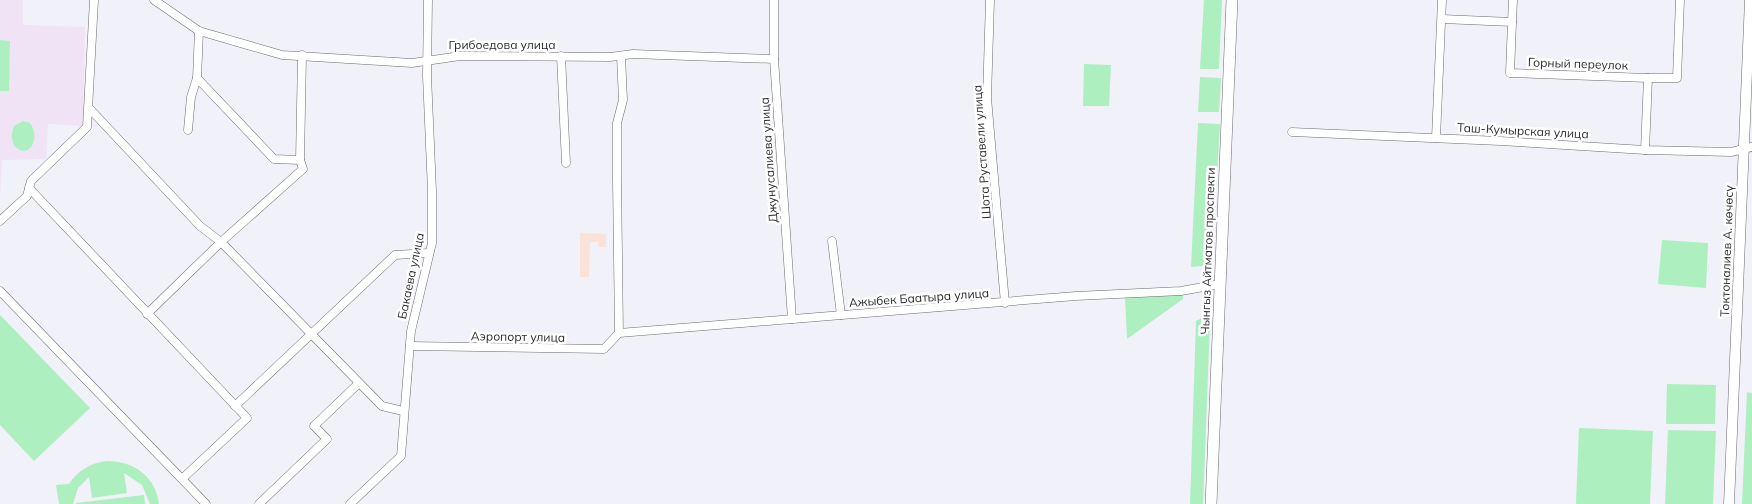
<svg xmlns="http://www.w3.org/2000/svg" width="1752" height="504" viewBox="0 0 1752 504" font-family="Mulish,sans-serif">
  <rect width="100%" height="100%" fill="#f1f1f9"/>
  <path fill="#fbe2d8" d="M580 233 606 234V247H598V242H590L589 277H580Z"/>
  <path fill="#f0e3f6" d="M0 0H23V25L85 27 83 126 48 124 46 159 2 160 0 198Z"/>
  <g fill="#aeefc0">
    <path d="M1204 0H1222L1219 69H1200Z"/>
    <path d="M0 40 10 41 9 91H0Z"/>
    <path d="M1084 64 1111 65 1109 106H1083Z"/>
    <path d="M1200 77 1221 78 1219 112H1198Z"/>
    <path d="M23 121 30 123C37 132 36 150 23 151 11 148 10 136 14 126Z"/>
    <path d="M1198 123 1220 124 1212 265 1191 267Z"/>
    <path d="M1662 240 1708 243 1706 288 1658 284Z"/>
    <path d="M1183 294V299L1127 339 1125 297Z"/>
    <path d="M0 315 90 408 34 461 0 425Z"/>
    <path d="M1206 316 1210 323 1203 504H1190L1196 321Z"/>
    <path d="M1667 384 1716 385 1715 424H1666Z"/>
    <path d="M1747 392 1752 393V504H1742Z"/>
    <path d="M1579 428 1653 431 1650 504H1576Z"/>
    <path d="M1668 430 1716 431 1713 504H1665Z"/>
    <path d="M108 461C134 461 156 477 159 504H150L142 485 124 473 127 493 92 498 89 477 78 488 73 504H59L56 485 69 484C78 470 92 462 108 461Z"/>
    <path d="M144 495 145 504H76V503Z"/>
  </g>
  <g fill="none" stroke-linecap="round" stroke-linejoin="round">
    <defs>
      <g id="minor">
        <path d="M154 0 199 31 282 55 412 63 460 56 610 57 633 54 774 59"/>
        <path d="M774 0V59L792 319"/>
        <path d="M990 0 987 98 1005 303"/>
        <path d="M1442 19 1512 22 1510 73 1648 78"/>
        <path d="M1512 22 1513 0"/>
        <path d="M199 31 197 78 274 159 300 160"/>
        <path d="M561 56 566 163"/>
        <path d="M89 108 200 226 221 242 382 406 403 411"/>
        <path d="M188 130 191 97 197 78"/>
        <path d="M1292 132 1500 141 1645 150 1731 152 1752 147"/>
        <path d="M1436 138 1442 0"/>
        <path d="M1645 150 1648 78H1677L1680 0"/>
        <path d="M29 188 247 418 182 479"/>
        <path d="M0 221 27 196 31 181 87 127 94 0"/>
        <path d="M832 241 841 315"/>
        <path d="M0 291 206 504"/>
        <path d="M147 314 221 242 303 169 300 160 302 55"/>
        <path d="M619 333 1076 296 1181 291 1220 284"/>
        <path d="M619 333 617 179V123L623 100 621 56"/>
        <path d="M410 346 604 349 619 333"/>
        <path d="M235 406 395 255 429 253"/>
        <path d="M259 504 327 439 314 426 359 383"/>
        <path d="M350 504 401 456 411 331 432 243V191L427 76 428 0"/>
      </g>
      <path id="secondary" d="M1729 504 1750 0"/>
      <path id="primary" d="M1211 504 1232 0"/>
    </defs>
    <use href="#minor" stroke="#6a6b71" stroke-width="9"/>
    <use href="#secondary" stroke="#6a6b71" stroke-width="11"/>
    <use href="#primary" stroke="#6a6b71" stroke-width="12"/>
    <use href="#minor" stroke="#fff" stroke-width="8"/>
    <use href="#secondary" stroke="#fff" stroke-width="10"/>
    <use href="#primary" stroke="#fff" stroke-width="11"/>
  </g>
  <g text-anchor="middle" stroke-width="5" stroke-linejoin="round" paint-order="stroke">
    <g font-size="12" fill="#2b2b2e" stroke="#fff">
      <text x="502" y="49">Грибоедова улица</text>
      <text transform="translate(1578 64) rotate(2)" y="4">Горный переулок</text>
      <text transform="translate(1523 131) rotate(3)" y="4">Таш-Кумырская улица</text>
      <text transform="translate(982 152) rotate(-94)" y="4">Шота Руставели улица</text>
      <text transform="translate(769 160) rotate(-94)" y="4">Джунусалиева улица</text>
      <text transform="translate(1208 251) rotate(-88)" y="4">Чынгыз Айтматов проспекти</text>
      <text transform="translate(1727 251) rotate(-88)" y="4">Токтоналиев А. көчөсү</text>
      <text transform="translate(411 276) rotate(-78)" y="4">Бакаева улица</text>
      <text transform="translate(919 298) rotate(-4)" y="4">Ажыбек Баатыра улица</text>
      <text transform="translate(518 337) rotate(1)" y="4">Аэропорт улица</text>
    </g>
  </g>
</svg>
